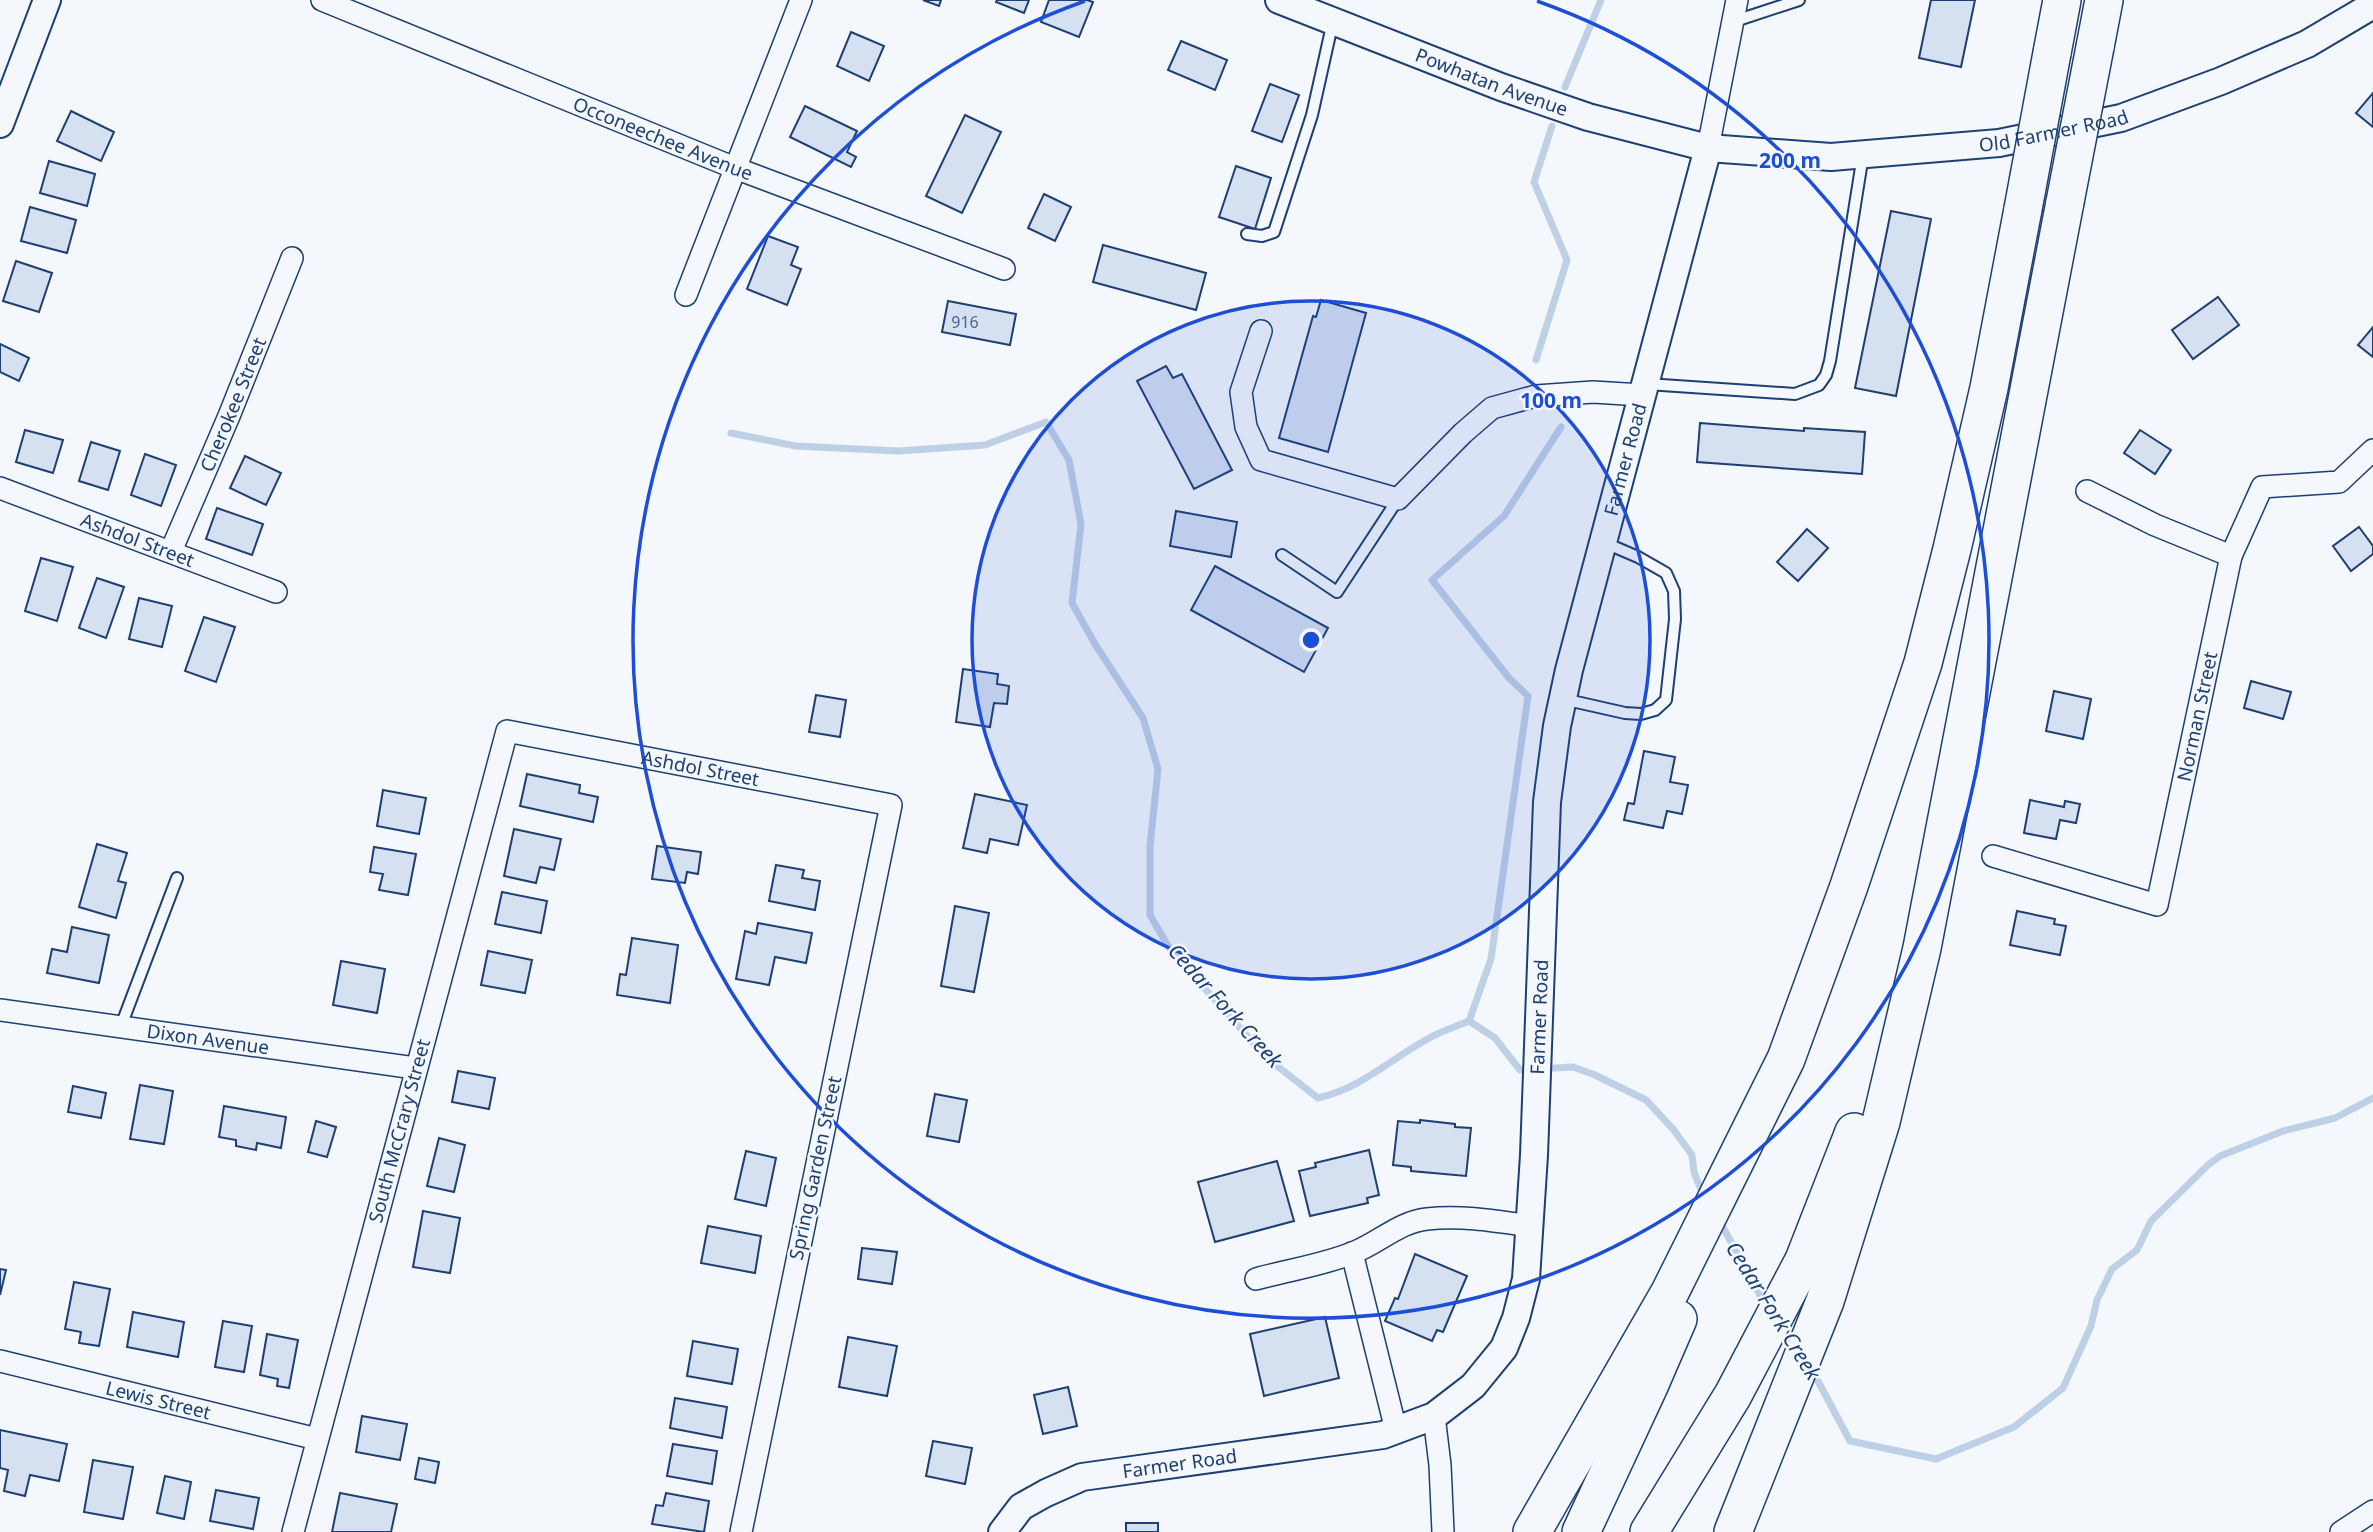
<svg xmlns="http://www.w3.org/2000/svg" width="2373" height="1532" viewBox="0 0 2373 1532" font-family="'Noto Sans',sans-serif">
  <rect width="100%" height="100%" fill="#f4f7fb"/>
  <g fill="none" stroke-linecap="round" stroke-linejoin="round">
    <g stroke="#bed0e5" stroke-width="7">
      <path d="M1565 87 1601 0"/>
      <path d="M1536 360 1567 260 1534 182 1552 126"/>
      <path d="M731 433 796 446 898 451 985 445 1046 422 1069 460 1081 524 1072 603 1095 644 1143 718 1158 769 1150 846V915L1171 951 1267 1058 1318 1098C1361 1088 1387 1062 1424 1041 1438 1032 1455 1027 1469 1021L1495 1038 1520 1070 1573 1067 1595 1075 1646 1100 1673 1129 1692 1155 1694 1172 1703 1195"/>
      <path d="M1469 1021 1491 959 1528 696 1509 678 1432 580 1504 516 1561 427"/>
      <path d="M1719 1220 1767 1308"/>
      <path d="M1811 1368 1850 1441 1936 1459 2014 1427 2063 1388 2091 1326 2097 1300 2112 1269 2137 1250 2151 1221 2208 1165 2220 1156 2283 1131 2335 1118 2373 1098"/>
    </g>
  </g>
  <g fill="#d5e0f0" stroke="#1d3f73" stroke-width="2">
    <path d="M923 0H941L939 6Z"/>
    <path d="M997 0H1029L1024 13 996 2Z"/>
    <path d="M1049 0H1087L1093 2 1079 37 1041 22Z"/>
    <path d="M1931 0H1975L1961 67 1919 58Z"/>
    <path d="M851 32 884 46 869 81 837 66Z"/>
    <path d="M1181 41 1227 60 1215 90 1168 70Z"/>
    <path d="M1270 84 1299 95 1282 142 1252 131Z"/>
    <path d="M2373 93V127L2356 113Z"/>
    <path d="M805 106 857 131 847 152 856 157 851 167 790 137Z"/>
    <path d="M71 111 114 132 101 161 57 141Z"/>
    <path d="M965 115 1001 132 962 213 926 196Z"/>
    <path d="M49 161 95 174 87 206 40 193Z"/>
    <path d="M1236 166 1271 178 1255 229 1219 217Z"/>
    <path d="M1044 194 1071 207 1055 241 1028 228Z"/>
    <path d="M30 207 76 220 67 253 21 241Z"/>
    <path d="M1891 211 1931 219 1896 396 1855 388Z"/>
    <path d="M768 236 798 247 791 265 801 269 787 305 747 289Z"/>
    <path d="M1103 245 1206 273 1196 310 1093 282Z"/>
    <path d="M16 261 52 273 39 312 3 301Z"/>
    <path d="M2218 297 2239 325 2193 359 2172 330Z"/>
    <path d="M1321 300 1366 313 1328 452 1279 438 1313 316 1316 317Z"/>
    <path d="M948 301 1016 314 1010 345 942 332Z"/>
    <path d="M2373 327V357L2358 345Z"/>
    <path d="M0 344 29 358 19 381 0 372Z"/>
    <path d="M1166 366 1173 378 1182 374 1232 470 1194 489 1137 381Z"/>
    <path d="M1700 423 1804 431V428L1865 432 1862 474 1697 462Z"/>
    <path d="M25 430 63 440 53 473 16 462Z"/>
    <path d="M2140 430 2171 450 2155 474 2124 453Z"/>
    <path d="M91 442 120 451 108 490 79 481Z"/>
    <path d="M145 454 176 465 161 506 131 495Z"/>
    <path d="M245 456 281 473 266 505 230 488Z"/>
    <path d="M217 508 263 524 252 555 206 539Z"/>
    <path d="M1176 511 1237 522 1231 557 1170 546Z"/>
    <path d="M2359 527 2373 546V554L2351 571 2333 546Z"/>
    <path d="M1807 529 1828 548 1798 581 1777 562Z"/>
    <path d="M41 558 73 567 57 621 25 611Z"/>
    <path d="M1215 566 1328 628 1304 672 1191 610Z"/>
    <path d="M97 578 124 587 106 638 79 628Z"/>
    <path d="M139 598 172 606 162 647 129 639Z"/>
    <path d="M204 617 235 627 216 682 185 671Z"/>
    <path d="M963 669 998 674 997 684 1009 686 1007 704 994 703 990 727 956 722Z"/>
    <path d="M2251 681 2291 692 2283 719 2244 708Z"/>
    <path d="M2054 691 2091 699 2083 739 2046 731Z"/>
    <path d="M816 695 846 700 840 737 809 732Z"/>
    <path d="M1644 751 1675 757 1670 782 1688 785 1682 814 1667 811 1663 828 1624 820 1628 803 1634 804Z"/>
    <path d="M527 774 580 785 579 793 598 797 593 822 520 806Z"/>
    <path d="M383 790 426 798 419 834 377 826Z"/>
    <path d="M975 794 1027 805 1018 845 990 839 987 853 963 848Z"/>
    <path d="M2030 800 2064 807 2065 801 2080 804 2076 823 2060 820 2056 839 2024 833Z"/>
    <path d="M514 829 561 839 554 870 540 867 536 883 504 876Z"/>
    <path d="M97 844 127 853 118 881 126 883 116 918 79 907Z"/>
    <path d="M657 846 701 852 698 874 687 872 685 883 652 879Z"/>
    <path d="M374 847 416 854 408 895 379 890 383 874 370 872Z"/>
    <path d="M776 865 804 870 802 878 820 881 815 910 769 901Z"/>
    <path d="M502 892 547 901 541 933 495 924Z"/>
    <path d="M955 906 989 913 974 992 941 986Z"/>
    <path d="M2017 911 2055 919 2054 924 2066 926 2060 955 2010 945Z"/>
    <path d="M758 923 812 933 806 963 775 957 769 985 736 979 745 931 756 934Z"/>
    <path d="M72 927 109 935 99 983 47 973 52 949 67 952Z"/>
    <path d="M632 938 678 945 670 1003 617 995 620 974 626 975Z"/>
    <path d="M488 951 532 960 525 993 481 985Z"/>
    <path d="M341 961 385 969 377 1013 333 1005Z"/>
    <path d="M458 1071 495 1078 489 1109 452 1102Z"/>
    <path d="M140 1085 173 1091 164 1144 130 1139Z"/>
    <path d="M73 1086 106 1093 101 1118 68 1112Z"/>
    <path d="M935 1094 967 1100 959 1142 927 1136Z"/>
    <path d="M224 1106 286 1117 281 1148 257 1143 256 1150 236 1146V1140L219 1137Z"/>
    <path d="M1420 1120 1455 1124V1127L1471 1128 1466 1176 1411 1171V1167L1393 1165 1398 1121 1420 1123Z"/>
    <path d="M316 1121 336 1127 327 1157 308 1152Z"/>
    <path d="M439 1138 465 1145 454 1192 427 1186Z"/>
    <path d="M1369 1150 1379 1195 1367 1198 1368 1203 1310 1216 1299 1171 1316 1167 1315 1163Z"/>
    <path d="M746 1151 776 1158 766 1206 735 1199Z"/>
    <path d="M1277 1161 1294 1221 1215 1242 1198 1182Z"/>
    <path d="M423 1211 460 1218 450 1273 413 1267Z"/>
    <path d="M708 1226 761 1236 755 1273 701 1263Z"/>
    <path d="M862 1248 897 1252 892 1284 858 1279Z"/>
    <path d="M1415 1254 1467 1276 1443 1332 1437 1330 1432 1341 1385 1321 1395 1298 1398 1299Z"/>
    <path d="M0 1269 6 1270 0 1295Z"/>
    <path d="M74 1282 110 1289 99 1346 79 1343 81 1332 65 1329Z"/>
    <path d="M133 1312 184 1322 178 1357 127 1347Z"/>
    <path d="M1325 1317 1339 1378 1264 1396 1250 1334Z"/>
    <path d="M223 1321 252 1326 244 1372 215 1367Z"/>
    <path d="M267 1334 298 1340 289 1388 277 1386 278 1379 260 1375Z"/>
    <path d="M848 1337 897 1346 887 1396 839 1387Z"/>
    <path d="M693 1341 738 1349 732 1384 687 1376Z"/>
    <path d="M1068 1387 1077 1426 1043 1434 1034 1395Z"/>
    <path d="M675 1398 727 1407 722 1438 670 1428Z"/>
    <path d="M362 1416 407 1424 400 1460 356 1452Z"/>
    <path d="M0 1430 67 1444 59 1481 30 1475 25 1496 4 1491 8 1470 0 1468Z"/>
    <path d="M933 1441 972 1448 965 1484 926 1476Z"/>
    <path d="M673 1444 717 1451 712 1484 667 1476Z"/>
    <path d="M419 1458 439 1462 435 1483 415 1479Z"/>
    <path d="M93 1460 133 1467 123 1519 84 1512Z"/>
    <path d="M165 1476 191 1482 184 1519 157 1513Z"/>
    <path d="M216 1490 259 1498 253 1529 210 1521Z"/>
    <path d="M340 1493 397 1504 391 1532H332Z"/>
    <path d="M666 1493 709 1501 704 1532 652 1524 656 1505 663 1506Z"/>
    <rect x="1126" y="1523" width="32" height="9"/>
  </g>
  <g fill="none" stroke-linecap="round" stroke-linejoin="round">
    <defs>
      <g id="service">
        <path d="M1732 22 1799 0"/>
        <path d="M1247 234 1262 236 1274 232 1312 115 1333 21"/>
        <path d="M1647 384 1795 394 1819 385 1826 375 1830 361 1863 155"/>
        <path d="M1282 555 1337 592 1398 499"/>
        <path d="M1563 699 1625 713 1641 714 1655 710 1666 700 1675 619 1674 591 1666 573 1638 557 1603 542"/>
        <path d="M121 1026 177 878"/>
      </g>
      <g id="minor">
        <path id="s1" d="M322 0 735 168 1004 269"/>
        <path d="M1708 148 1737 0"/>
        <path d="M686 295 801 0"/>
        <path d="M1261 331 1241 392 1246 427 1261 460 1398 499 1463 433 1492 408 1536 396 1593 392 1642 395"/>
        <path id="s2" d="M0 488 276 592"/>
        <path d="M2087 491 2155 525 2231 556"/>
        <path id="s3" d="M171 551 229 416 292 258"/>
        <path id="s4" d="M1993 856 2157 905 2231 556 2262 487 2339 482 2373 450"/>
        <path id="s5" d="M0 1010 415 1068"/>
        <path d="M1352 1253 1396 1430"/>
        <path d="M1256 1279C1288 1270 1324 1265 1355 1252 1380 1242 1399 1222 1427 1219 1461 1215 1496 1221 1530 1226"/>
        <path id="s6" d="M0 1361 317 1439"/>
        <path d="M1434 1416 1440 1465 1443 1532"/>
        <path id="s7" d="M293 1532C363 1265 434 998 507 731L891 805 741 1532"/>
        <path d="M2341 1532 2373 1511"/>
      </g>
      <g id="tertiary">
        <path id="s8" d="M1279 0 1501 87 1588 117 1708 148 1831 157 1999 143 2121 118 2221 81 2307 44 2373 5"/>
        <path d="M0 124 47 0"/>
        <path id="s9" d="M1002 1532 1021 1507 1046 1493 1082 1477 1383 1435 1434 1416 1473 1386 1504 1348 1516 1318 1526 1279 1534 1155 1547 802 1557 726 1569 670 1708 148"/>
      </g>
      <g id="motorway">
        <path d="M2095 47 2104 0"/>
        <path d="M2052 53 2062 0"/>
        <path d="M1532 1532 1670 1292 1786 1059 1849 886 1923 663 1952 549 1989 388 2023 209"/>
        <path d="M1581 1532 1649 1386 1678 1319"/>
        <path d="M1649 1532 1733 1395 1804 1260 1854 1132"/>
        <path d="M1733 1532 1825 1301 1881 1122 1922 948 2065 202"/>
      </g>
    </defs>
    <use href="#service" stroke="#1d3f73" stroke-width="14"/>
    <use href="#minor" stroke="#1d3f73" stroke-width="24"/>
    <use href="#tertiary" stroke="#1d3f73" stroke-width="30"/>
    <use href="#motorway" stroke="#1d3f73" stroke-width="40"/>
    <use href="#service" stroke="#f4f7fb" stroke-width="10"/>
    <use href="#minor" stroke="#f4f7fb" stroke-width="21"/>
    <use href="#tertiary" stroke="#f4f7fb" stroke-width="26"/>
    <use href="#motorway" stroke="#f4f7fb" stroke-width="37"/>
    <defs>
      <g id="motorway-bridge">
        <path d="M2065 202 2095 47"/>
        <path d="M2023 209 2052 53"/>
      </g>
    </defs>
    <use href="#motorway-bridge" stroke="#1d3f73" stroke-width="40" stroke-linecap="butt"/>
    <use href="#motorway-bridge" stroke="#f4f7fb" stroke-width="37"/>
  </g>
  <circle cx="1311" cy="640" r="339" fill="#1d4ed8" fill-opacity=".12"/>
  <g fill="none" stroke="#1d4ed8" stroke-width="3.5">
    <circle cx="1311" cy="640" r="339"/>
    <path d="M1537 1A678 678 0 1 1 1085 1"/>
  </g>
  <g text-anchor="middle" stroke-width="5" stroke-linejoin="round" paint-order="stroke">
    <g font-size="16" fill="#4b6792">
      <text x="965" y="328">916</text>
    </g>
    <g font-size="19" fill="#1d3f73" stroke="#f4f7fb">
      <text dy="7" stroke="none"><textPath href="#s8" startOffset="228">Powhatan Avenue</textPath></text>
      <text dy="7" stroke="none"><textPath href="#s8" startOffset="802">Old Farmer Road</textPath></text>
      <text dy="7" stroke="none"><textPath href="#s1" startOffset="368">Occoneechee Avenue</textPath></text>
      <text dy="7" stroke="none"><textPath href="#s3" startOffset="159">Cherokee Street</textPath></text>
      <text dy="7" stroke="none"><textPath href="#s9" startOffset="1458">Farmer Road</textPath></text>
      <text dy="7" stroke="none"><textPath href="#s2" startOffset="147">Ashdol Street</textPath></text>
      <text dy="7" stroke="none"><textPath href="#s4" startOffset="364">Norman Street</textPath></text>
      <text dy="7" stroke="none"><textPath href="#s7" startOffset="1026">Ashdol Street</textPath></text>
      <text dy="7" stroke="none"><textPath href="#s9" startOffset="891">Farmer Road</textPath></text>
      <text dy="7" stroke="none"><textPath href="#s5" startOffset="210">Dixon Avenue</textPath></text>
      <text dy="7" stroke="none"><textPath href="#s7" startOffset="415">South McCrary Street</textPath></text>
      <text transform="translate(815 1168) rotate(-78)" y="7">Spring Garden Street</text>
      <text dy="7" stroke="none"><textPath href="#s6" startOffset="163">Lewis Street</textPath></text>
      <text dy="7" stroke="none"><textPath href="#s9" startOffset="198">Farmer Road</textPath></text>
    </g>
    <g font-size="21" font-style="italic" fill="#1d3f73" stroke="#f4f7fb">
      <text transform="translate(1225 1006) rotate(48)" y="7">Cedar Fork Creek</text>
      <text transform="translate(1773 1311) rotate(58)" y="7">Cedar Fork Creek</text>
    </g>
  </g>
  <circle cx="1311" cy="640" r="10" fill="#1d4ed8" stroke="#f4f7fb" stroke-width="3.5"/>
  <g font-size="21" text-anchor="middle" font-weight="bold" fill="#1d4ed8" stroke="#f4f7fb" stroke-width="5" stroke-linejoin="round" paint-order="stroke">
    <text x="1790" y="168">200 m</text>
    <text x="1551" y="408">100 m</text>
  </g>
</svg>
